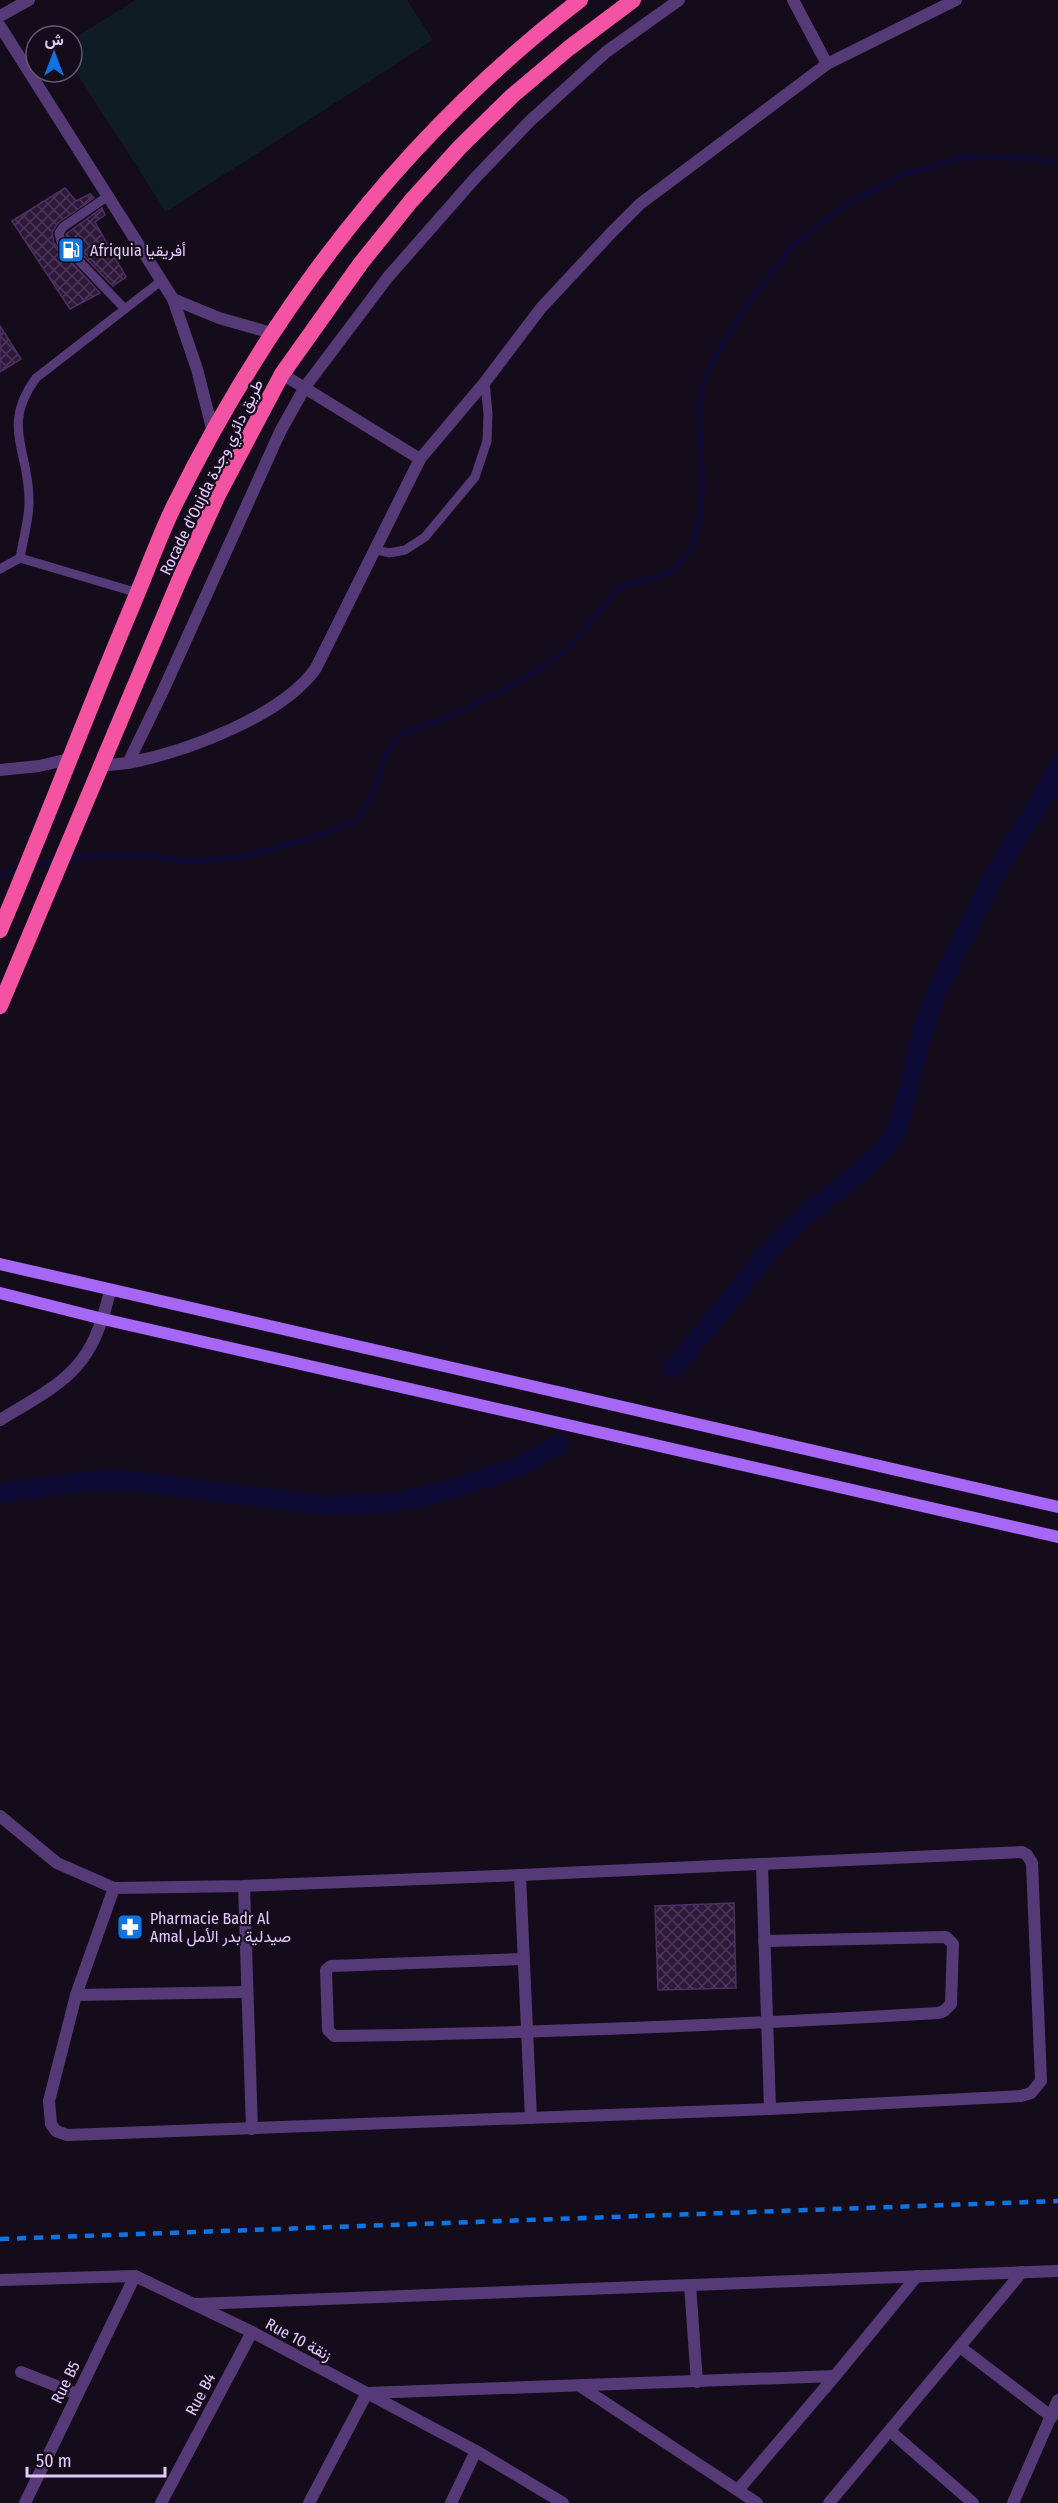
<svg xmlns="http://www.w3.org/2000/svg" width="1058" height="2503" viewBox="0 0 1058 2503" font-family="'Fira Sans Condensed',Vazirmatn,sans-serif">
  <defs>
    <pattern id="building-cross-hatch" width="8" height="8" patternUnits="userSpaceOnUse" patternTransform="scale(1.5)"><rect width="8" height="8" fill="#2e193a"/><path d="M0 0l8 8M0 8l8-8" fill="none" stroke="#4c3957"/></pattern>
  </defs>
  <rect width="100%" height="100%" fill="#150c1b"/>
  <path fill="#0f1c24" d="M135 0H407L433 40 166 212 72 66V40Z"/>
  <g fill="none" stroke-linecap="round" stroke-linejoin="round">
    <g stroke="#0d0b35" stroke-width="5">
      <path d="M66 860 93 855H147L184 861 235 858 309 839 358 820 375 790 384 756 402 733 448 718 522 680 568 649 618 588 674 571 693 546 700 516 703 484 699 412 705 375 742 311 793 246 841 208 902 175 969 156 1058 160"/>
      <path d="M30 866 57 861"/>
      <path d="M0 875 21 869"/>
    </g>
    <g stroke="#0d0b35" stroke-width="20">
      <path d="M672 1368C716 1323 750 1268 795 1225 829 1192 873 1171 898 1129L924 1027 937 991 993 877 1042 798 1058 767"/>
      <path d="M0 1493 97 1480H125L323 1505 389 1503 441 1492 519 1467 559 1444"/>
    </g>
  </g>
  <g fill="url(#building-cross-hatch)" stroke="#4f2d65" stroke-width="1.5">
    <path d="M65 188 76 201 90 194 94 198 58 223 52 232 54 243 100 293 70 309 12 221Z"/>
    <path d="M102 208 105 215 95 222 126 277 113 286 67 239 66 234Z"/>
    <path d="M0 326 21 359 0 372Z"/>
    <path d="M734 1903 736 1988 658 1990 655 1906Z"/>
  </g>
  <g fill="none" stroke-linecap="round" stroke-linejoin="round">
    <g stroke="#563a77" stroke-width="9">
      <path d="M108 196 63 227 59 233 61 242 125 309"/>
      <path d="M377 550 389 553 405 550 425 537 475 477 487 441 488 414 485 382"/>
      <path d="M20 558C23 540 29 520 29 502 30 452 0 426 36 378L161 281"/>
      <path d="M0 569 20 558 138 593"/>
    </g>
    <path stroke="#563a77" stroke-width="12" d="M21 2372 77 2394"/>
    <g stroke="#563a77" stroke-width="12">
      <path d="M793 0 827 64"/>
      <path d="M0 16 29 0"/>
      <path d="M0 26 173 299 197 369 213 432"/>
      <path d="M173 299 219 318 272 333"/>
      <path d="M282 374 420 459"/>
      <path d="M128 763C185 752 283 716 316 668L420 459 485 382 541 308 611 233 640 204 827 64 956 0"/>
      <path d="M99 766 128 763 162 693 280 432 305 387 388 277 476 177 530 121 606 52 679 0"/>
      <path d="M0 770 39 766 69 759"/>
      <path d="M0 1420C66 1380 91 1371 110 1291"/>
      <path d="M0 1816 57 1863 114 1888 244 1886 520 1875 1022 1852 1027 1855 1032 1863 1041 2081 1031 2093 1021 2096 770 2109 67 2135 56 2131 51 2124 49 2101 76 1995 114 1888"/>
      <path d="M762 1866 770 2109"/>
      <path d="M520 1875 531 2118"/>
      <path d="M244 1886 252 2129"/>
      <path d="M523 1959 331 1966 326 1970 328 2030 334 2036C536 2033 737 2025 938 2013L944 2011 951 2004 953 1944 946 1937 764 1941"/>
      <path d="M76 1995 247 1992"/>
      <path d="M0 2280 135 2276 252 2332 476 2451 563 2503"/>
      <path d="M690 2285 697 2382"/>
      <path d="M194 2304 1058 2271"/>
      <path d="M960 2347 1052 2417"/>
      <path d="M580 2386 757 2503"/>
      <path d="M890 2431 973 2503"/>
      <path d="M738 2490 835 2376 917 2276"/>
      <path d="M25 2503 135 2276"/>
      <path d="M161 2503 252 2332"/>
      <path d="M309 2503 367 2393 835 2376"/>
      <path d="M451 2503 476 2451"/>
      <path d="M829 2503 1022 2272"/>
      <path d="M1013 2503 1058 2400"/>
    </g>
    <g stroke="#a666f6" stroke-width="12">
      <path d="M0 1264 1058 1507"/>
      <path d="M0 1293 103 1319 1058 1537"/>
    </g>
    <g stroke="#f452a2" stroke-width="16">
      <path d="M0 930C46 822 87 712 133 604 147 571 159 537 174 506 271 309 405 134 580 0"/>
      <path d="M0 1006 181 576 218 495 282 374 361 263 411 201 460 147 512 96 569 48 633 0"/>
    </g>
    <path stroke="#0e74e3" stroke-width="4.5" stroke-dasharray="9 8" stroke-linecap="butt" d="M0 2239 1058 2201"/>
  </g>
  <defs>
    <symbol id="fuel-square" viewBox="-11 -11 22 22"><rect x="-9" y="-9" width="18" height="18" rx="4" fill="#0e74e3" stroke="#150c1b"/><path d="M-5.5-6h7V0h2V4h1.3V-2.5L3-4.5l.8-.8L6-3V5H2.5V1h-1V6h-7ZM-4.2-4.7v3.2H.2V-4.7Z" fill="#fff"/></symbol>
    <symbol id="pharmacy-square" viewBox="-11 -11 22 22"><rect x="-9" y="-9" width="18" height="18" rx="4" fill="#0e74e3" stroke="#150c1b"/><path d="M-2-6h4v4h4v4h-4v4h-4v-4h-4v-4h4Z" fill="#fff"/></symbol>
  </defs>
  <g fill-rule="evenodd">
    <use href="#fuel-square" x="56" y="235" width="30" height="30"/>
    <use href="#pharmacy-square" x="115" y="1912" width="30" height="30"/>
  </g>
  <g text-anchor="middle" stroke-width="4.5" stroke-linejoin="round" paint-order="stroke">
    <g font-size="16" fill="#e4c9fc" stroke="#150c1b" text-anchor="start">
      <text x="90" y="256">Afriquia أفريقيا</text>
      <text x="150" y="1924">Pharmacie Badr Al<tspan x="150" dy="18">Amal صيدلية بدر الأمل</tspan></text>
    </g>
    <g font-size="16" fill="#e4c9fc" stroke="#150c1b">
      <text transform="translate(211 477) rotate(-64)" y="6">Rocade d'Oujda طريق دائري وجدة</text>
      <text transform="translate(299 2339) rotate(28)" y="6">Rue 10 زنقة</text>
      <text transform="translate(65 2382) rotate(-64)" y="6">Rue B5</text>
      <text transform="translate(200 2394) rotate(-62)" y="6">Rue B4</text>
    </g>
  </g>
  <g transform="translate(54 54)"><circle r="28" fill="#150c1b" stroke="#685875" stroke-width="1.5"/>
  <path d="M0-4.5L10 22L0 15L-10 22Z" fill="#0e74e3"/>
  <text y="-9" font-size="16" font-weight="bold" text-anchor="middle" fill="#e4c9fc">ش</text>
  </g>
  <path d="M27 2467v9h138v-9" fill="none" stroke="#e4c9fc" stroke-width="3"/>
  <text x="36" y="2467" font-size="18" fill="#e4c9fc" stroke="#150c1b" stroke-width="4.5" paint-order="stroke">50 m</text>
</svg>
